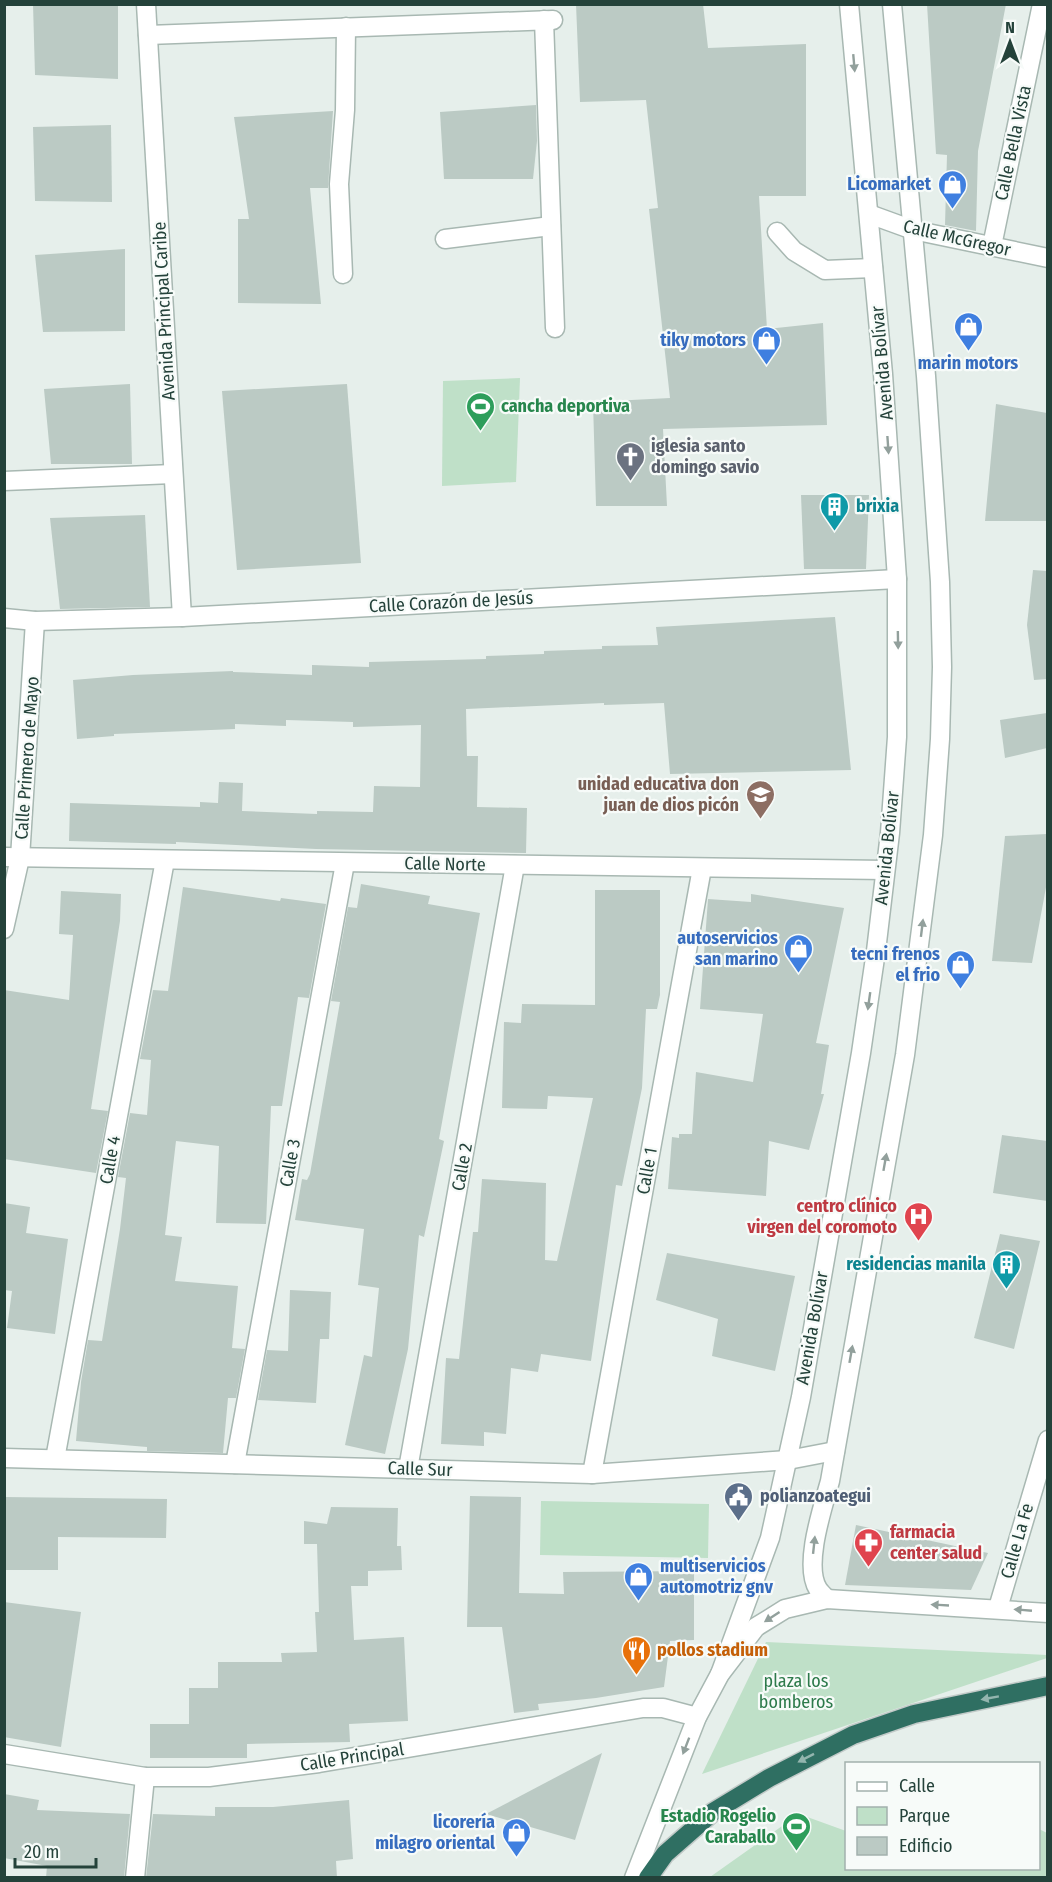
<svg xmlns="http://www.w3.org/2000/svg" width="1052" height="1882" viewBox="0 0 1052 1882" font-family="'Fira Sans Condensed',sans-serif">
  <rect width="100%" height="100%" fill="#e6efeb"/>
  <g fill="#bfe0c8">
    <path d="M520 378 516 482 442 486 443 381Z"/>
    <path d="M541 1501 709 1504 708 1558 540 1555Z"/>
    <path d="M766 1642 1047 1655V1658L702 1774Z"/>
    <path d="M799 1814 846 1831V1868H1038L1039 1829 1047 1833V1877H710Z"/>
  </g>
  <g fill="#bbcac4">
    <path d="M33 4H118V79L35 75Z"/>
    <path d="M576 4H703L708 48 806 44V196H759L767 329 823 323 827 425 663 429 667 506H596L593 402 670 398 649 209 658 208 646 100 580 102Z"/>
    <path d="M927 4H1006L978 151 976 231 945 225 947 155 936 154Z"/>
    <path d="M536 105 537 141 533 179H444L440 112Z"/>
    <path d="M333 111 328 188H310L321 304 238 303V219H249L234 117Z"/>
    <path d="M111 125 112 202 35 201 33 127Z"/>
    <path d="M125 249V331L43 332 35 255Z"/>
    <path d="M130 384 132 464H51L44 389Z"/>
    <path d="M347 384 361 563 237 570 222 391Z"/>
    <path d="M996 404 1047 413V521H985Z"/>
    <path d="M801 495H869L866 569H804Z"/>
    <path d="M145 515 150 607 60 609 50 518Z"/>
    <path d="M1033 570 1047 571V679L1034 680 1027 625Z"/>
    <path d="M835 617 851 770 670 774 664 703 604 705V703L466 709 467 756H478L477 807 527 808 526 853 316 849 176 842V844L69 841 70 803 200 807V802L218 803 219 782 243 783 242 811 317 814V811L373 812 374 786 420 787 421 725 353 727V722L286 720V726L235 724V729L114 734V736L77 739 73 680 133 675 233 671V672L312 675V665L369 667V662L486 659V656L544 654V651L602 649V646L658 645 656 627Z"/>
    <path d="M1047 713V748L1005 758 1000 720Z"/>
    <path d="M1047 834V882L1032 963 992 961 1005 836Z"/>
    <path d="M361 884 430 896 428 904 480 913 439 1139 444 1141 424 1237 419 1235 408 1349 385 1454 345 1445 364 1355 372 1357 379 1288 358 1285 364 1229 295 1220 302 1179 307 1180 310 1174 340 1002 331 1001 348 907 357 908Z"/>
    <path d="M183 887 280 901 281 898 326 904 309 998 298 997 282 1106H271L266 1224 216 1223 219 1146 176 1141 165 1235 182 1237 175 1281 238 1286 232 1348 245 1349 236 1398H228L223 1453 147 1451V1447L76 1441 81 1382 88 1340 102 1341 120 1229 126 1178 118 1177 130 1113 147 1115 151 1060 140 1059 153 990 168 991Z"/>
    <path d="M595 890H660V995L657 1009H646L642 1088 622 1186 616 1185 591 1361 541 1354 538 1372 511 1368 506 1434 484 1432V1446L441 1444 446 1358 459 1359 473 1232H478L482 1179 546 1183 545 1260 557 1261 593 1098 548 1096 547 1109 502 1108 504 1022 521 1023 522 1004 595 1005Z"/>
    <path d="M61 891 121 894 120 921 91 1109 108 1111 96 1173 4 1159V990L69 1000 73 935 59 934Z"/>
    <path d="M751 894 844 908 816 1043 829 1045 821 1094H824L809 1150 769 1141 766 1196 668 1189 672 1137 679 1138V1134H692L696 1072 753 1082 763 1014 700 1009 708 899 751 902Z"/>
    <path d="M1002 1135 1047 1141V1201L993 1193Z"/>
    <path d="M4 1203 30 1207 26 1233 68 1239 55 1334 7 1328 12 1291 4 1290Z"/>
    <path d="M1000 1234 1040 1241 1014 1349 974 1338Z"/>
    <path d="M667 1253 795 1276 775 1371 712 1356 718 1319 656 1300Z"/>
    <path d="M290 1290 331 1292 329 1339H320L316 1403 258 1400 267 1350 288 1351Z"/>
    <path d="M470 1496 521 1497 519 1593 564 1594 563 1572 694 1571V1640L670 1641 664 1687 596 1698 538 1704 539 1710 514 1713 502 1627H467Z"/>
    <path d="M4 1497 167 1499 166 1538 58 1537V1570H4Z"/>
    <path d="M331 1507 398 1508 397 1546H401L402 1570 368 1571V1586H351L354 1640 404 1637 408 1721 349 1724 350 1742 247 1744V1758H150V1724H189V1688H218V1662H282L281 1653 317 1652 315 1612H319L317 1544H304V1521L327 1524Z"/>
    <path d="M856 1525 988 1553 971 1590 845 1585Z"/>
    <path d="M4 1602 81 1612 61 1747 4 1737Z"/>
    <path d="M602 1753 575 1840 486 1814Z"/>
    <path d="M4 1794 39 1800 37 1810 130 1814 124 1878H46L47 1866 4 1858Z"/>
    <path d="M349 1800 353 1859 336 1861 337 1878H146L153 1814 215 1816V1807H273Z"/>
  </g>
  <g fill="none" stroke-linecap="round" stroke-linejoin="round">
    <defs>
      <g id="minor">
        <path d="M146 4 182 617"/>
        <path d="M544 20 555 328"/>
        <path d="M148 35 553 20"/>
        <path d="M869 214 913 230 1048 258"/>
        <path d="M777 232 794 251 825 270 873 268"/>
        <path d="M445 239 551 226"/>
        <path d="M992 246 1042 4"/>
        <path d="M343 274 339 184 345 110 346 27"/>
        <path d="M4 481 173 474"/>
        <path d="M4 618 35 621 182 617 897 579"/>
        <path d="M4 857 885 870"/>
        <path d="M4 929 20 858 35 621"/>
        <path d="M4 1458 592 1474 788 1460 835 1451"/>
        <path d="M55 1459 165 860"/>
        <path d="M235 1464 345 863"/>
        <path d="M408 1469 515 865"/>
        <path d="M592 1474 702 868"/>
        <path d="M827 1599C824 1596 820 1592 818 1589 803 1565 823 1507 830 1481L905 1055 933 835 940 739 942 667 940 582 926 376 892 4"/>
        <path d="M998 1608 1048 1440"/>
        <path d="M720 1674 770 1538 801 1397 861 1053 876 951 890 833 897 737V579L883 374 849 4"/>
        <path d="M4 1754 145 1777H209L319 1763 643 1708H663L697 1717"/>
        <path d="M135 1878 145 1777"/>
        <path d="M634 1878 697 1717 720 1674 756 1627 785 1609 827 1599 1048 1613"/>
      </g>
      <path id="highway" d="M648 1878 665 1854 713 1812 769 1778 853 1735 914 1714 1048 1686"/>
    </defs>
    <use href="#minor" stroke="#a8b8b2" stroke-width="21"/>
    <use href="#highway" stroke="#c2cac8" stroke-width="21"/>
    <use href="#minor" stroke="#fff" stroke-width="18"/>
    <use href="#highway" stroke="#2f6f62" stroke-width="18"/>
  </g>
  <defs><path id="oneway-solid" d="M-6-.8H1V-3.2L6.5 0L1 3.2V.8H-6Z" transform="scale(1.5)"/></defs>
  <g fill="#92a09c">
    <use href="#oneway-solid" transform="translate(854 63) rotate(85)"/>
    <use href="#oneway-solid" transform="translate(888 445) rotate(86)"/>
    <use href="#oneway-solid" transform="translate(898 640) rotate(89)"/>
    <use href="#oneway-solid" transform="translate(922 928) rotate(-83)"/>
    <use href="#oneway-solid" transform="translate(869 1001) rotate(98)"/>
    <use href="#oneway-solid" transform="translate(885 1162) rotate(-80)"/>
    <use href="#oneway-solid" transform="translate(851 1354) rotate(-80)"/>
    <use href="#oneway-solid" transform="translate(814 1545) rotate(-84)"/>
    <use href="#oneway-solid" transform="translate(940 1605) rotate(-177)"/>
    <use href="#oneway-solid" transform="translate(1023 1610) rotate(-175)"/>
    <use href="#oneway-solid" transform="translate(772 1617) rotate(147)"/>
    <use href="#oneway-solid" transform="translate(686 1746) rotate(111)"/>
  </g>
  <g fill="#93b5ae">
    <use href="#oneway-solid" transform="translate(990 1698) rotate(170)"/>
    <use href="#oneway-solid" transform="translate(806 1758) rotate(153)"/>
  </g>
  <defs>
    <symbol id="shop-pin" viewBox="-11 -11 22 30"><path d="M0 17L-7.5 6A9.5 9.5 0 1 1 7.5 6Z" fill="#3f7fe0" stroke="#f7fbf9"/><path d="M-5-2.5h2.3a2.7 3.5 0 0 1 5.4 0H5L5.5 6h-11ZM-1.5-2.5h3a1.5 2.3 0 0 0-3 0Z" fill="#fff"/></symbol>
    <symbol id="stadium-pin" viewBox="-11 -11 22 30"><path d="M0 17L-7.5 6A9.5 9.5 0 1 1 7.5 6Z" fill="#2e9e5b" stroke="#f7fbf9"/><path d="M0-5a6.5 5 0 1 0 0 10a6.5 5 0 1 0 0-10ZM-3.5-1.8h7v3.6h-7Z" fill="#fff"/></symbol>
    <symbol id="church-pin" viewBox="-11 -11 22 30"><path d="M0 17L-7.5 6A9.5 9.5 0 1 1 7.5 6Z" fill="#6b7280" stroke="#f7fbf9"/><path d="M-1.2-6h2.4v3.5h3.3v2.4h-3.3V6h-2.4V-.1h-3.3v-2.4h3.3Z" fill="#fff"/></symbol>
    <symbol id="building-pin" viewBox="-11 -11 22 30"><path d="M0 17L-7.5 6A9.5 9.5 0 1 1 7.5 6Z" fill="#0f9aa8" stroke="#f7fbf9"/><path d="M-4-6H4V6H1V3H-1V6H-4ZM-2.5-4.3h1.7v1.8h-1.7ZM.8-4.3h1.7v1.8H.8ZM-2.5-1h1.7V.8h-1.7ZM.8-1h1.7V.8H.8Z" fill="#fff"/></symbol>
    <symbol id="school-pin" viewBox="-11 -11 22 30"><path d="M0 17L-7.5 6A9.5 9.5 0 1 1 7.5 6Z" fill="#8d6e63" stroke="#f7fbf9"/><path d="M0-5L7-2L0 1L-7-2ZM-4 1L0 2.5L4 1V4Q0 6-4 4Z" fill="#fff"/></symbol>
    <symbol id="hospital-pin" viewBox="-11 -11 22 30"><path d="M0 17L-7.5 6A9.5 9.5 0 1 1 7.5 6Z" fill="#e0444e" stroke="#f7fbf9"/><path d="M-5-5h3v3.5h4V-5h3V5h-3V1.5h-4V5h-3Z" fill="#fff"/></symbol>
    <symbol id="civic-pin" viewBox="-11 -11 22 30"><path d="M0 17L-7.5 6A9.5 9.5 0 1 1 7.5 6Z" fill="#5c6f8a" stroke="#f7fbf9"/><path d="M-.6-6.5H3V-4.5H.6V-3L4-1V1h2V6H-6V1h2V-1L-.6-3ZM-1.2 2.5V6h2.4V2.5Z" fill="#fff"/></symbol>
    <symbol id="pharmacy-pin" viewBox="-11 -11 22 30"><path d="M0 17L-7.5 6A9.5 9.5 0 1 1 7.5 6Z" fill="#e0444e" stroke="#f7fbf9"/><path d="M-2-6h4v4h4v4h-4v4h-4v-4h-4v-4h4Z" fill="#fff"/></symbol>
    <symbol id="restaurant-pin" viewBox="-11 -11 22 30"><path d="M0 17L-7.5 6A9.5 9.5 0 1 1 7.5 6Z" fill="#e8710a" stroke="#f7fbf9"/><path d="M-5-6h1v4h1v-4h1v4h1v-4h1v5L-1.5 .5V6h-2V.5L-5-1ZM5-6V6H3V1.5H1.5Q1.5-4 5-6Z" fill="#fff"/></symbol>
  </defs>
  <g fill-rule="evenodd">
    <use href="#shop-pin" x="936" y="168" width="33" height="45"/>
    <use href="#shop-pin" x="952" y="310" width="33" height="45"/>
    <use href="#shop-pin" x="750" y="324" width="33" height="45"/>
    <use href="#stadium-pin" x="464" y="390" width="33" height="45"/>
    <use href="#church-pin" x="614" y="440" width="33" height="45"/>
    <use href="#building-pin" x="818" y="490" width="33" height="45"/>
    <use href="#school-pin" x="744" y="778" width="33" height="45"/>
    <use href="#shop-pin" x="782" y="932" width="33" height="45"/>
    <use href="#shop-pin" x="944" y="948" width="33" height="45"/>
    <use href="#hospital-pin" x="902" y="1200" width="33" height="45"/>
    <use href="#building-pin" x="990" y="1248" width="33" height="45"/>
    <use href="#civic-pin" x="722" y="1480" width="33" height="45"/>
    <use href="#pharmacy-pin" x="852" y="1526" width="33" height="45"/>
    <use href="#shop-pin" x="622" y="1560" width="33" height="45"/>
    <use href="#restaurant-pin" x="620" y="1634" width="33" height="45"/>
    <use href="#stadium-pin" x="780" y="1810" width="33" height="45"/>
    <use href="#shop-pin" x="500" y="1816" width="33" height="45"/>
  </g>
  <g text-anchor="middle" stroke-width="4.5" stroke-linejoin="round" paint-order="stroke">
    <g font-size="18" fill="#24423a" stroke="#f7fbf9">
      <text transform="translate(1013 143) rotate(-78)" y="6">Calle Bella Vista</text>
      <text transform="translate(957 238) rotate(13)" y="6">Calle McGregor</text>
      <text transform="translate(164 311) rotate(-93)" y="6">Avenida Principal Caribe</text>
      <text transform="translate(882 363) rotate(-95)" y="6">Avenida Bolívar</text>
      <text transform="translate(451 602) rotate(-3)" y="6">Calle Corazón de Jesús</text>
      <text transform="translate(27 758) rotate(-86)" y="6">Calle Primero de Mayo</text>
      <text transform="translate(887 848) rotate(-84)" y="6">Avenida Bolívar</text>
      <text transform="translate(445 864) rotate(1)" y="6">Calle Norte</text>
      <text transform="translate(110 1160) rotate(-80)" y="6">Calle 4</text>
      <text transform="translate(290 1163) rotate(-80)" y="6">Calle 3</text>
      <text transform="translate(462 1167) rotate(-80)" y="6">Calle 2</text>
      <text transform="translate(647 1171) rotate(-80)" y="6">Calle 1</text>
      <text transform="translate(812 1328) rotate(-80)" y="6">Avenida Bolívar</text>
      <text transform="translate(420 1469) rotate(2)" y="6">Calle Sur</text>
      <text transform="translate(1017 1541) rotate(-74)" y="6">Calle La Fe</text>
      <text transform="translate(352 1757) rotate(-9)" y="6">Calle Principal</text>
    </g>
    <g font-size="18" font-weight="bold" fill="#366cbe" stroke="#f7fbf9" text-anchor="end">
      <text x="931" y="190">Licomarket</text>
      <text x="746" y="346">tiky motors</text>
      <text x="968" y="369" text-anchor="middle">marin motors</text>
      <text x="778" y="944">autoservicios<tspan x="778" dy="21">san marino</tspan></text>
      <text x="940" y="960">tecni frenos<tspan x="940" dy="21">el frio</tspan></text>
      <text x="660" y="1572" text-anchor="start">multiservicios<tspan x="660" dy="21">automotriz gnv</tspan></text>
      <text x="495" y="1828">licorería<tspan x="495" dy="21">milagro oriental</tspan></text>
    </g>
    <g font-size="18" font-weight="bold" fill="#27864d" stroke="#f7fbf9" text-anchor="start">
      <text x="501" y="412">cancha deportiva</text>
      <text x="776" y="1822" text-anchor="end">Estadio Rogelio<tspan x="776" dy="21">Caraballo</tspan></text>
    </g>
    <g font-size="18" font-weight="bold" fill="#5b616d" stroke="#f7fbf9" text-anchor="start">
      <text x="651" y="452">iglesia santo<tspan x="651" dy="21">domingo savio</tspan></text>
    </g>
    <g font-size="18" font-weight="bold" fill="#0d838f" stroke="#f7fbf9" text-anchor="start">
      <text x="856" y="512">brixia</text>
      <text x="986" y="1270" text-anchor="end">residencias manila</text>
    </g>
    <g font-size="18" font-weight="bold" fill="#785e54" stroke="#f7fbf9" text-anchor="end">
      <text x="739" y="790">unidad educativa don<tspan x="739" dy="21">juan de dios picón</tspan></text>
    </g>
    <g font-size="18" font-weight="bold" fill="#be3a42" stroke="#f7fbf9" text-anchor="end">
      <text x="897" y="1212">centro clínico<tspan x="897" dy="21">virgen del coromoto</tspan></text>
      <text x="890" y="1538" text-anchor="start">farmacia<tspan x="890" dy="21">center salud</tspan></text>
    </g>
    <g font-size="18" font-weight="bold" fill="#4e5e75" stroke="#f7fbf9" text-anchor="start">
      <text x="760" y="1502">polianzoategui</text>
    </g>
    <g font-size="18" font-weight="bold" fill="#c56008" stroke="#f7fbf9" text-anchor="start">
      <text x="657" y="1656">pollos stadium</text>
    </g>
    <g font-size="18" fill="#2d7a4b" stroke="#f7fbf9">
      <text x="796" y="1687">plaza los<tspan x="796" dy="21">bomberos</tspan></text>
    </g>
  </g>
  <rect width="1052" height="1882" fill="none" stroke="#24423a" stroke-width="12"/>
  <rect x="845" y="1762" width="195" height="108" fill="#f7fbf9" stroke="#a3b1ad" stroke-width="1.5"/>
  <rect x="857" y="1782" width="30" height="9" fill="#ffffff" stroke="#a3b1ad" stroke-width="1.5"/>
  <text x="899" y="1792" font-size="18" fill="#24423a">Calle</text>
  <rect x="857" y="1807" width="30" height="18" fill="#bfe0c8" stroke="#a3b1ad" stroke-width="1.5"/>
  <text x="899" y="1822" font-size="18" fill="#24423a">Parque</text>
  <rect x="857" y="1837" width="30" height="18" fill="#bbcac4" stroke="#a3b1ad" stroke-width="1.5"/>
  <text x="899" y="1852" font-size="18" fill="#24423a">Edificio</text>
  <g transform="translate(1010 42)" stroke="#f7fbf9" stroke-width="4.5" paint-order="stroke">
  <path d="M0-4.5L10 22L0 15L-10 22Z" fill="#24423a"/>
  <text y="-9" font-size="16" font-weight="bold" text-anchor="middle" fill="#24423a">N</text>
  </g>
  <path d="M15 1858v9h81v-9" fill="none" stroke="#24423a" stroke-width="3"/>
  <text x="24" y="1858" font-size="18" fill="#24423a" stroke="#f7fbf9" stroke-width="4.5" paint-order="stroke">20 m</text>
</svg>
